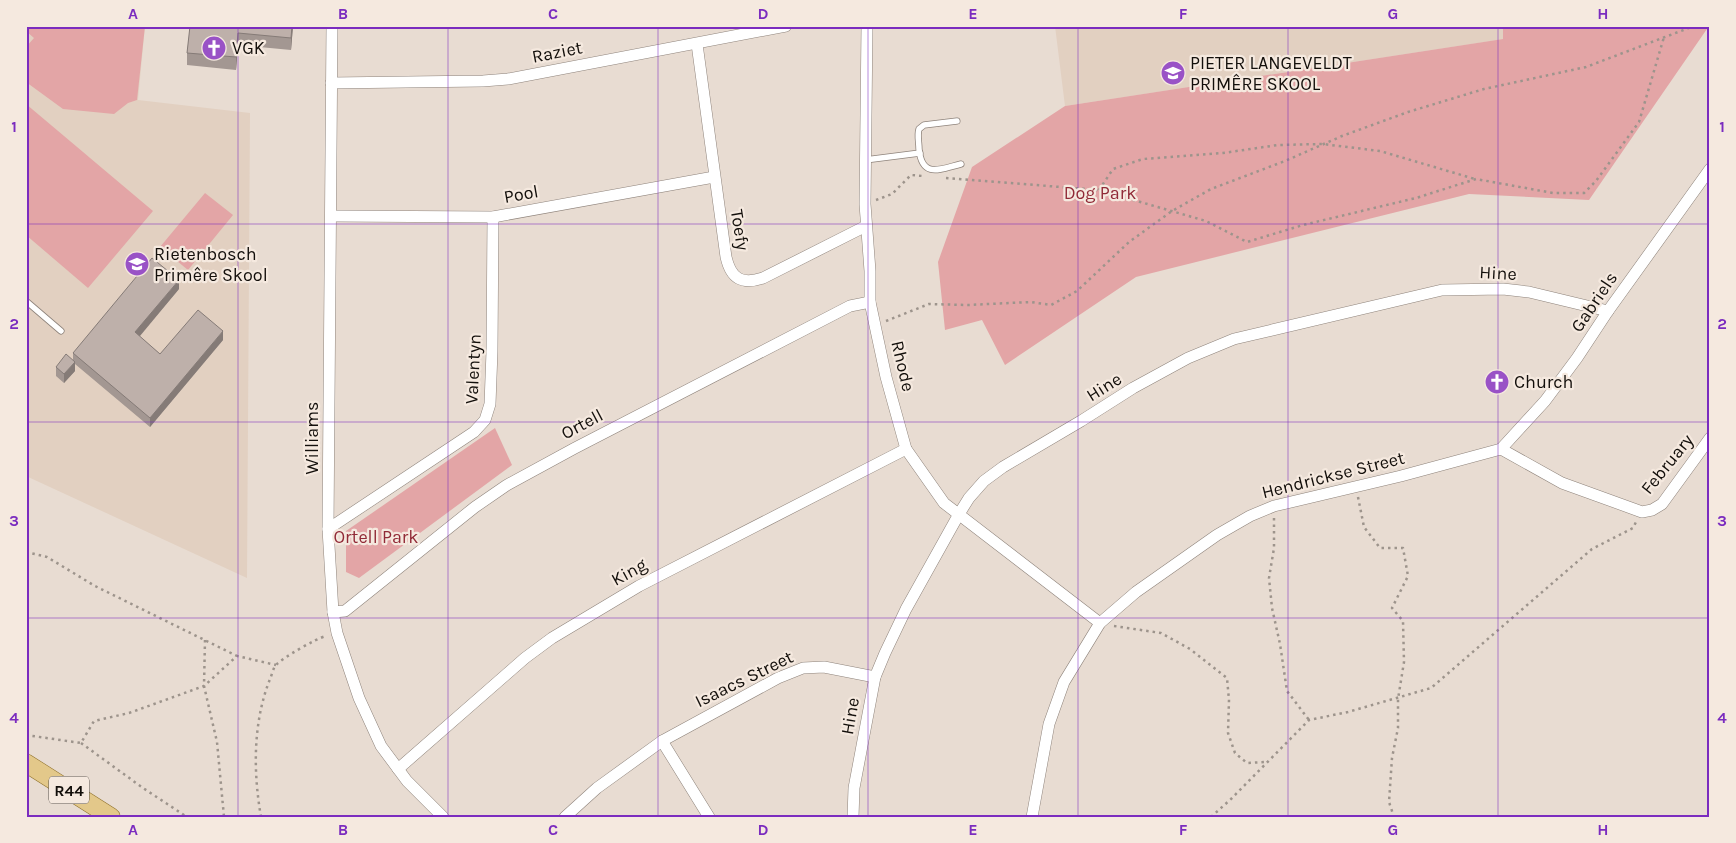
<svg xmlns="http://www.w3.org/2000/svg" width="1736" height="843" viewBox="0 0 1736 843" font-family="Karla,sans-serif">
  <rect width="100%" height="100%" fill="#e8dcd2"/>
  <g fill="#e2d0c1">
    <path d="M26 26H145L138 100 250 113 247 578 26 476Z"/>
    <path d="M1055 26H1503L1504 39 1065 106Z"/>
  </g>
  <g fill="#e3a5a6">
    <path d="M26 26H145L137 100 128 103 114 114 63 109 26 82V47L34 38 26 31Z"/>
    <path d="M1503 26H1709L1589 200 1469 194 1136 277 1005 365 982 320 945 330 938 262 972 167 1065 106 1503 39Z"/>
    <path d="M26 104 153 211 88 288 26 235Z"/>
    <path d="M205 193 233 215 188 270 160 247Z"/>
    <path d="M495 428 512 465 359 578 346 572V531Z"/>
  </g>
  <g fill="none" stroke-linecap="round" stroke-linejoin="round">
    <defs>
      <g id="service">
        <path d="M957 121 924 125 919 129C917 135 919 142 919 149 922 179 940 169 961 164"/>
        <path d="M865 160 920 153"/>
        <path d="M26 301 61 331"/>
      </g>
      <g id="minor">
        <path d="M332 26 328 529 333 612 337 633 359 698 381 746 407 781 443 817"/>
        <path d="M867 26 865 204 870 271V302L886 377 906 449 944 503 1100 623"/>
        <path d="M697 44 726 257C731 279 742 285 763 278L866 226"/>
        <path d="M331 83 483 81 508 79 786 26"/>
        <path d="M331 216 493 217 714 177"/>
        <path d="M1501 449 1545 401 1577 358 1608 311 1710 169"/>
        <path d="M328 529 474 432 485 420 490 404 492 351 493 217"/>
        <path d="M333 612 345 611 475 507 507 485 575 448 850 306 870 302"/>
        <path d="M662 741 709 817"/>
        <path d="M398 769 525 658 552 638 639 586 906 449"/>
        <path d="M565 817 597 788 662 741 778 678 803 668 824 667 875 677"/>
        <path d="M853 817 854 788 875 677 885 653 906 609 959 514 969 498 984 481 1003 467 1081 421 1133 388 1188 358 1234 339 1442 290 1503 289 1529 292 1608 311"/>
        <path d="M1032 817 1049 724 1064 682 1100 623 1136 592 1217 535 1250 516 1274 506 1401 476 1501 449 1562 483 1642 512 1652 510 1662 504 1710 438"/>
      </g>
      <path id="primary" d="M26 763 111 817"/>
    </defs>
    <use href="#service" stroke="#8e837b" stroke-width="7"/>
    <use href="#minor" stroke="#8e837b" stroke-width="12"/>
    <use href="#primary" stroke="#8e702b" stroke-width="19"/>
    <g stroke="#9d948c" stroke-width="2.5" stroke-dasharray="2.5 4" stroke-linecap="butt">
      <path d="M946 178 1099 190 1206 221 1247 242 1303 225 1416 198 1476 179 1553 193H1584L1596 181 1639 122 1664 37"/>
      <path d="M1099 190 1113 169 1143 159 1223 153 1278 145 1323 144 1380 151 1475 179"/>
      <path d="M876 200 892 194 911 175 923 176"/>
      <path d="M886 321 929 304 968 305 1031 302 1051 305 1077 291 1129 242 1172 211 1211 189 1285 161 1342 136 1408 112 1484 89 1586 67 1694 26"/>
      <path d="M1358 497 1364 527 1380 548H1403L1408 576 1392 608 1403 621 1404 662 1398 699V728L1392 758 1389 802 1394 817"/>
      <path d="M1274 518V548L1269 578 1272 608 1280 644 1287 691 1309 720"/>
      <path d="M26 552 47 557 95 586 237 656"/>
      <path d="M1114 626 1161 633 1190 649 1227 678 1229 700 1228 733 1235 753 1247 763 1266 762"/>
      <path d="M205 640 204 686 217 742 224 817"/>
      <path d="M26 735 81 743 94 721 129 713 204 686 237 656 276 665"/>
      <path d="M81 743 143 788 187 817"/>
      <path d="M261 817C253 771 253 722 270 679 272 675 273 668 276 665 282 658 317 638 326 636"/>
      <path d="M1211 817 1231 799 1309 720 1348 712 1431 688 1592 549 1633 528 1636 522"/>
    </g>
    <use href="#service" stroke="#fff" stroke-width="5.5"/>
    <use href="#minor" stroke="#fff" stroke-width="11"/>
    <use href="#primary" stroke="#e3c88a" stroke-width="18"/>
  </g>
  <g fill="#a39792">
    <path d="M187 26H293L291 50 238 45 236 70 187 65V53L190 29H187Z"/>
    <path d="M179 289 139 336 160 354 223 340 150 427 75 364V371L64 383 56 376V367L73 360V353Z"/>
  </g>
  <g fill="#857b77">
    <path d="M292 26H293L291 50V38Z"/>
    <path d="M238 33V45L236 70V57Z"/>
    <path d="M179 280V289L135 342V332Z"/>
    <path d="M223 331V340L150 427V418Z"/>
    <path d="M75 362V371L64 383V374Z"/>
  </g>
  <g fill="#beb0aa" stroke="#857b77">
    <path d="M190 26H292L291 38 238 33 236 57 187 53Z"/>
    <path d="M152 258 179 280 135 332 160 354 198 310 223 331 150 418 73 353Z"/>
    <path d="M66 354 75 362 64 374 56 367Z"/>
  </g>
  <path fill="none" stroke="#7b2cbf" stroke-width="1" stroke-opacity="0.55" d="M238 26V817M448 26V817M658 26V817M868 26V817M1078 26V817M1288 26V817M1498 26V817M26 224H1710M26 422H1710M26 618H1710"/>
  <defs>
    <symbol id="church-disc" viewBox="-11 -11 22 22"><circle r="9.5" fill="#9952c6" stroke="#f5e9df"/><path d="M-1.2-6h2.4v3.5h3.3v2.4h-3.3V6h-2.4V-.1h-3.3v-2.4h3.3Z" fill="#fff"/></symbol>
    <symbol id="school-disc" viewBox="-11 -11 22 22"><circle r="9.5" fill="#9952c6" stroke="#f5e9df"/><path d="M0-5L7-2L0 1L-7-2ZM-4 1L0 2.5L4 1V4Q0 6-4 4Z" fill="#fff"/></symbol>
  </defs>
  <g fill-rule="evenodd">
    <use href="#church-disc" x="200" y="34" width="28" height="28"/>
    <use href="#school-disc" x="1159" y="59" width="28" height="28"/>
    <use href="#school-disc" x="123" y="250" width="28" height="28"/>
    <use href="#church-disc" x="1483" y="368" width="28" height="28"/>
  </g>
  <g text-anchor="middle" stroke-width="4.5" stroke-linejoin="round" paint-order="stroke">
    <rect fill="#f5e9df" stroke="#57504b" stroke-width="1" x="49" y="776.5" width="40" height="27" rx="4"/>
    <g font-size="16" font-weight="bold" fill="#130f0b">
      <text x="69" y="796">R44</text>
    </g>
    <g font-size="18" fill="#130f0b" stroke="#f5e9df" text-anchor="start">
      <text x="232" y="54">VGK</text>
      <text x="1190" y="69">PIETER LANGEVELDT<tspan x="1190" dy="21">PRIMÊRE SKOOL</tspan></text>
      <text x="154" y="260">Rietenbosch<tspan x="154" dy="21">Primêre Skool</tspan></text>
      <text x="1514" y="388">Church</text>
    </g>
    <g font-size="18" fill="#130f0b" stroke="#f5e9df">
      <text transform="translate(557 52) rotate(-11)" y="6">Raziet</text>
      <text transform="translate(521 194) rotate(-10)" y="6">Pool</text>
      <text transform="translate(740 230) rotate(81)" y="6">Toefy</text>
      <text transform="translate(1498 273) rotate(3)" y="6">Hine</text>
      <text transform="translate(1594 302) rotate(-56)" y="6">Gabriels</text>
      <text transform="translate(903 366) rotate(77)" y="6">Rhode</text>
      <text transform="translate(473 369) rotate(-87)" y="6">Valentyn</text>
      <text transform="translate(1104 387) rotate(-32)" y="6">Hine</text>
      <text transform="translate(582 424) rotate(-28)" y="6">Ortell</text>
      <text transform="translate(312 438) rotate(-90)" y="6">Williams</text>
      <text transform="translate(1667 464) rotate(-51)" y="6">February</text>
      <text transform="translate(1333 475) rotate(-14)" y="6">Hendrickse Street</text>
      <text transform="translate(629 572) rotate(-29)" y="6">King</text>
      <text transform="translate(744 679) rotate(-26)" y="6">Isaacs Street</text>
      <text transform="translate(850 716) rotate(-80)" y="6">Hine</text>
    </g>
    <g font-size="18" fill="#912a37" stroke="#f5e9df">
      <text x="1100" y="199">Dog Park</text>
      <text x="376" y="543">Ortell Park</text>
    </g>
  </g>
  <rect width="1736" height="843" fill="none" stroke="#f5e9df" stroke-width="55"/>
  <rect x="28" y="28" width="1680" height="788" fill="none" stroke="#7b2cbf" stroke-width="2"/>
  <g font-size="16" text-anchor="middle" font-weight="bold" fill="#7b2cbf">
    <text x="133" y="19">A</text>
    <text x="343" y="19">B</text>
    <text x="553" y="19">C</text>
    <text x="763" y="19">D</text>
    <text x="973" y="19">E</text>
    <text x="1183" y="19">F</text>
    <text x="1393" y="19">G</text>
    <text x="1603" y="19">H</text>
    <text x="14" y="132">1</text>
    <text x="1722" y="132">1</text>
    <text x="14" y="329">2</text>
    <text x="1722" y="329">2</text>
    <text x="14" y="526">3</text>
    <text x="1722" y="526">3</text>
    <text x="14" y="723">4</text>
    <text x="1722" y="723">4</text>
    <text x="133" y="835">A</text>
    <text x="343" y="835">B</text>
    <text x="553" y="835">C</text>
    <text x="763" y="835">D</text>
    <text x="973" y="835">E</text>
    <text x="1183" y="835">F</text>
    <text x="1393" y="835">G</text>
    <text x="1603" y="835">H</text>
  </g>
</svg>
